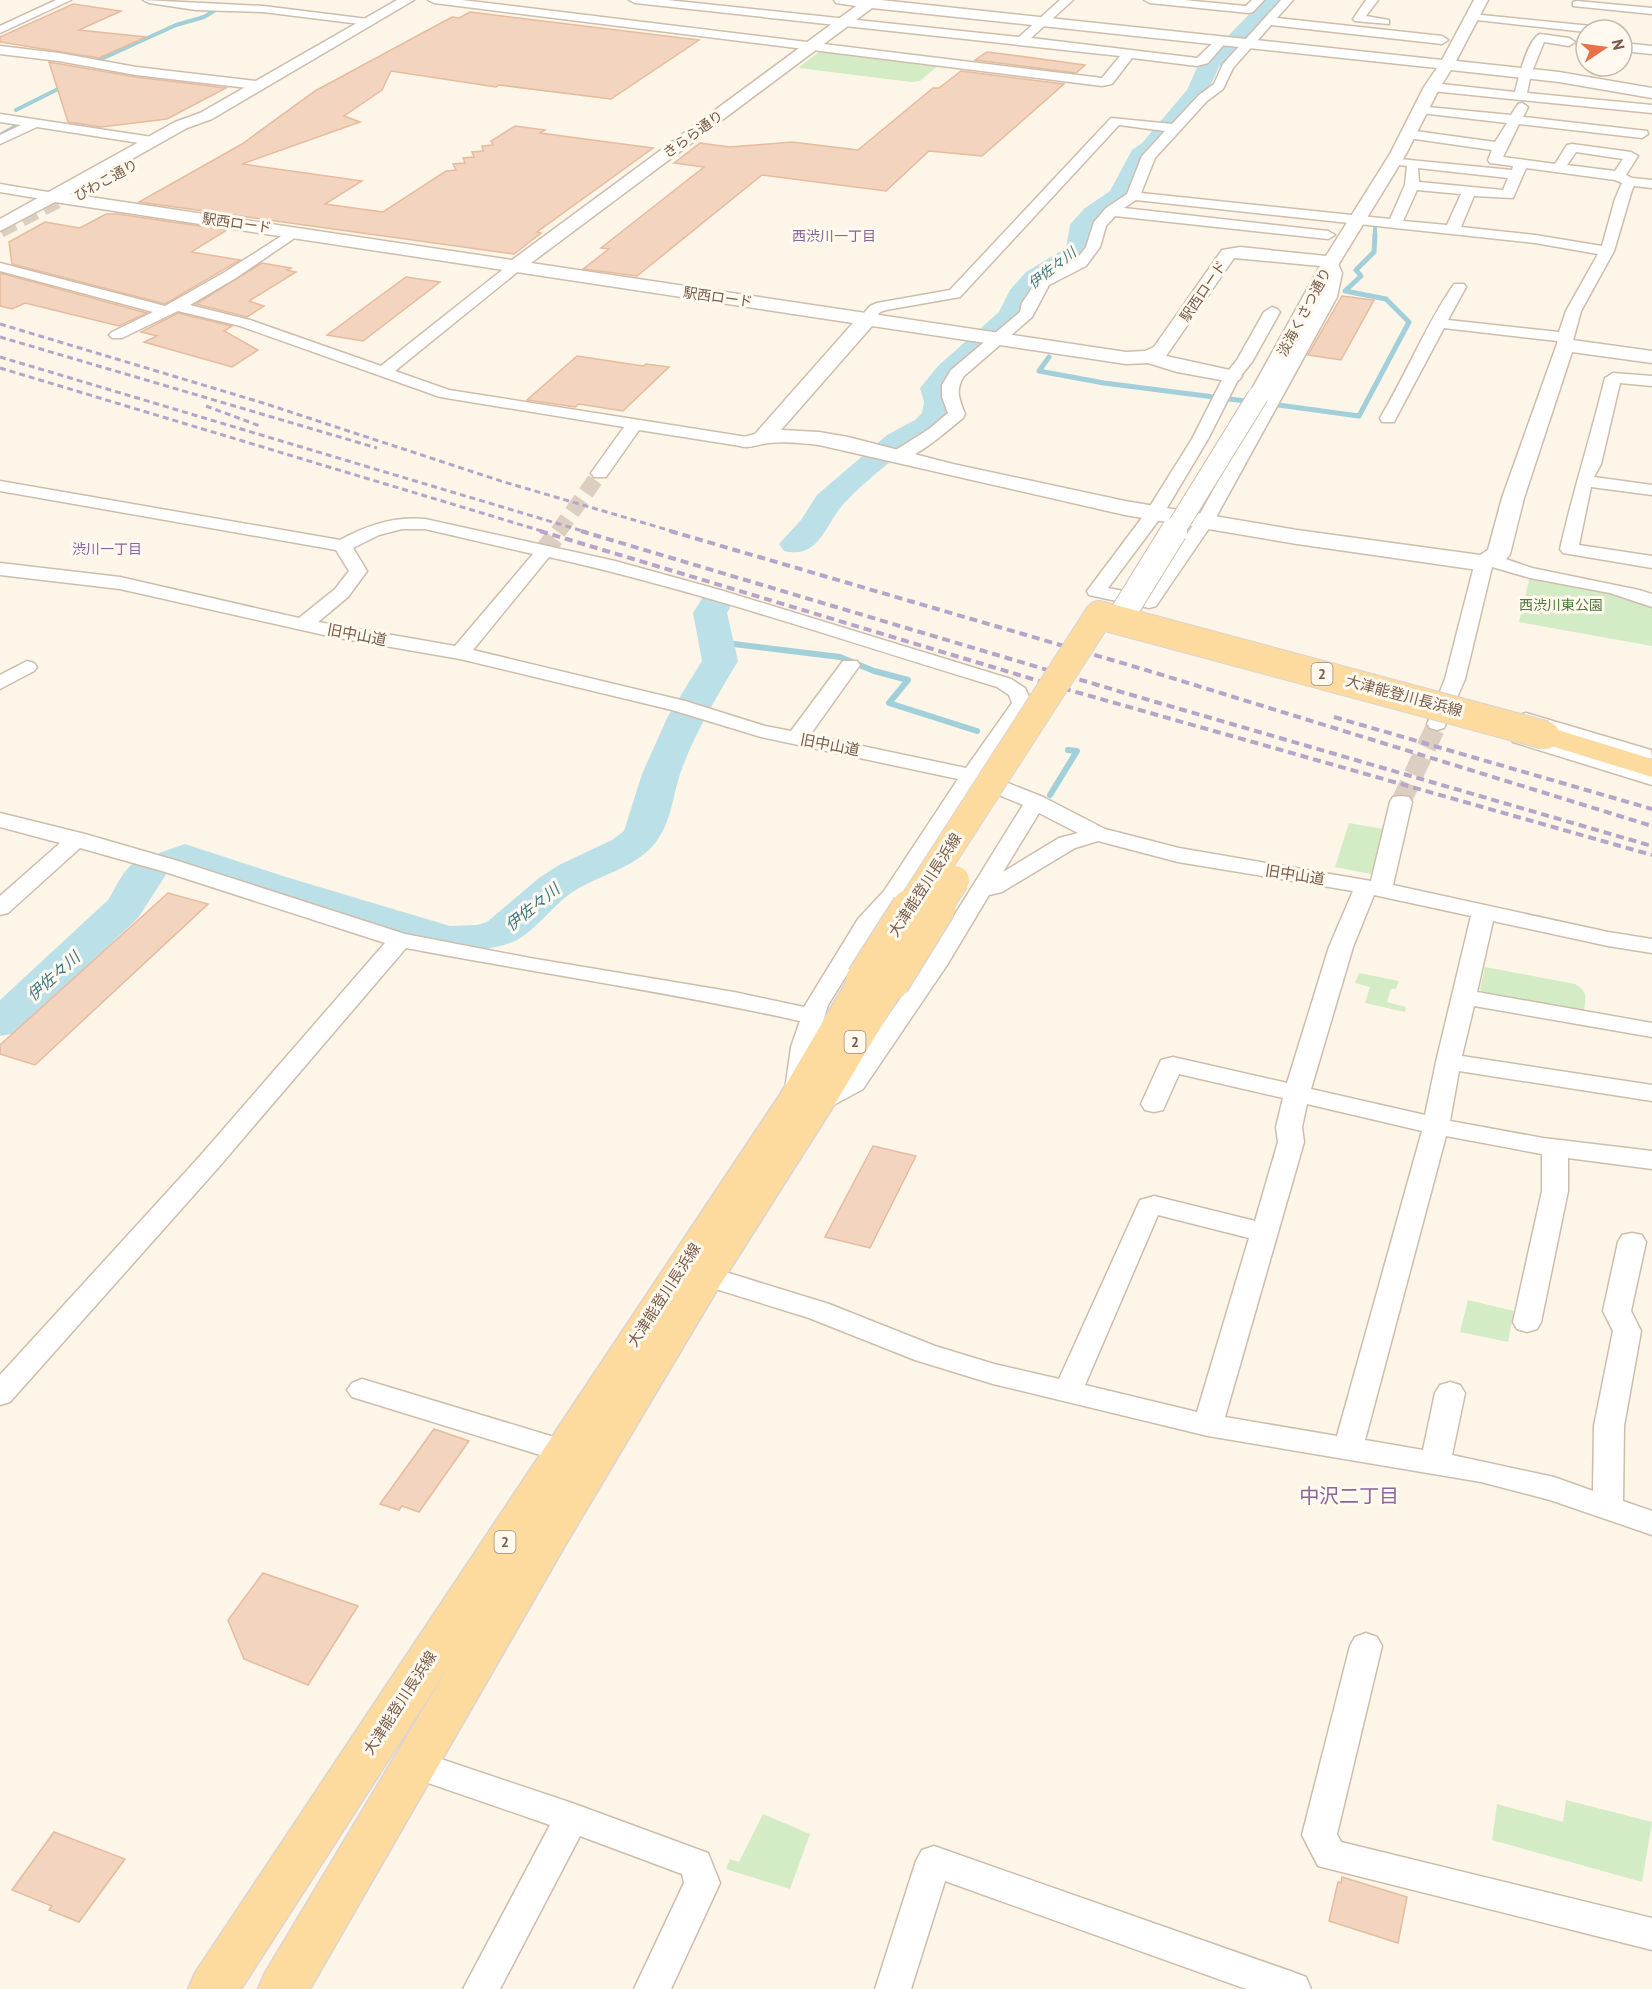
<svg xmlns="http://www.w3.org/2000/svg" width="1652" height="1989" viewBox="0 0 1652 1989" font-family="'PT Sans','Noto Sans JP',sans-serif">
  <rect width="100%" height="100%" fill="#fdf5e7"/>
  <g fill="#d4ecc5">
    <path d="M825 50 940 64 920 81 911 82 798 68 819 52Z"/>
    <path d="M1530 576 1601 589 1652 606V646L1519 622Z"/>
    <path d="M1349 823 1383 829 1375 871 1371 874 1335 867Z"/>
    <path d="M1485 967 1575 984C1588 992 1586 997 1584 1010L1579 1012 1487 997 1480 989Z"/>
    <path d="M1359 973 1399 981 1396 989H1391L1387 1002 1406 1007 1405 1012 1365 1003 1370 987 1355 983Z"/>
    <path d="M1468 1300 1514 1311 1508 1342 1460 1332Z"/>
    <path d="M1566 1800 1652 1822 1642 1882 1492 1840 1497 1804 1563 1822Z"/>
    <path d="M763 1814 810 1834 790 1889 726 1869 730 1859 739 1862Z"/>
  </g>
  <g fill="none" stroke-linecap="round" stroke-linejoin="round">
    <g stroke="#a1d0da" stroke-width="4">
      <path d="M97 61 176 25 204 17 217 9"/>
      <path d="M16 110 66 85"/>
      <path d="M0 120 18 125 0 135"/>
      <path d="M1375 235V228"/>
    </g>
    <g stroke="#a1d0da" stroke-width="5">
      <path d="M1049 357 1039 371 1104 383 1253 402"/>
      <path d="M1271 404 1359 416 1409 322 1386 299 1345 291 1361 276 1356 270 1374 252 1375 234"/>
    </g>
    <g stroke="#a1d0da" stroke-width="6">
      <path d="M718 642 840 657 874 671 908 680 889 703 977 731"/>
      <path d="M1050 795 1077 751 1068 750"/>
    </g>
    <g fill="#bbe0e8" fill-rule="evenodd">
      <path d="M1263 0H1284L1245 45 1219 67 1205 97 1158 153C1142 165 1142 186 1129 200 1120 210 1102 214 1096 226 1091 236 1094 248 1087 258L1044 284 1036 293 1021 322 959 377 950 389C953 399 956 410 949 420 938 435 921 438 907 449 888 463 856 489 841 507 824 528 818 559 784 551L779 544 801 520 817 495 887 435 915 420 922 413 924 402 920 388 939 365 999 312 1010 290 1026 272 1066 248 1070 225 1074 220 1085 208 1110 191 1132 150 1142 143 1187 90 1201 59 1229 35Z"/>
      <path d="M715 594 727 597 732 604 727 613 738 661C716 698 694 734 680 774 673 796 671 820 658 839 639 869 594 875 567 896 551 909 532 933 515 941 493 950 471 951 448 952L258 895 188 870 173 874 167 873 138 918 16 1033 0 1036V1000L108 900C120 882 128 853 155 859L159 853 185 844 286 877 450 926 477 925 487 922 539 878 559 865 612 840 624 831 642 774 668 716 702 661 693 613 703 597Z"/>
    </g>
  </g>
  <g fill="#f3d4be" stroke="#e7bb9e" stroke-width="1.5">
    <path d="M73 4 121 11 79 30 146 37 99 58 0 42V37Z"/>
    <path d="M470 12 699 40 611 99 499 85 496 87 391 71 382 90 344 116 360 122 242 164 362 181 325 204 383 212 446 171 456 170 453 164 465 163 463 158 474 157 472 152 483 151 482 146 493 145 491 141 515 126 545 130 540 133 653 148 537 232 541 233 514 254 139 202 242 144 315 91 452 17 459 18Z"/>
    <path d="M987 52 1004 54 1085 65 1076 73 975 60Z"/>
    <path d="M49 62 136 77 226 88 167 119 101 127 68 122Z"/>
    <path d="M961 71 1064 84 982 156 929 151 886 191 762 175 637 276 583 269 609 249 601 248 704 167 674 163 700 143 730 147 792 142 858 150 933 88H939Z"/>
    <path d="M106 214H118L227 230 191 252 240 260 165 304 12 264 9 242 45 222 80 228Z"/>
    <path d="M262 263 291 268 287 270 296 272 249 301 264 306 247 317 196 304Z"/>
    <path d="M0 273 147 313 119 326 25 303 12 309 0 306Z"/>
    <path d="M406 277 440 282 363 341 327 335Z"/>
    <path d="M1342 296 1374 300 1341 360 1308 355Z"/>
    <path d="M178 313 232 326 224 331 258 350 232 367 144 342 157 336 141 332Z"/>
    <path d="M577 356 643 366 646 364 669 367 623 411 579 404 575 407 527 400Z"/>
    <path d="M168 893 208 904 35 1065 0 1054V1045Z"/>
    <path d="M873 1146 916 1156 870 1248 825 1237Z"/>
    <path d="M434 1429 469 1441 419 1512 402 1506 399 1510 380 1504Z"/>
    <path d="M263 1573 358 1606 308 1685 244 1659 228 1620Z"/>
    <path d="M54 1832 125 1859 79 1922 49 1910 52 1906 12 1890Z"/>
    <path d="M1342 1877 1407 1897 1398 1943 1329 1921 1338 1882 1341 1883Z"/>
  </g>
  <g fill="none" stroke-linecap="round" stroke-linejoin="round">
    <path stroke="#dccec0" stroke-width="16" stroke-dasharray="16 8" stroke-linecap="butt" d="M558 532 600 473"/>
    <g stroke="#dccec0" stroke-width="20" stroke-dasharray="20 10" stroke-linecap="butt">
      <path d="M542 554 559 531"/>
      <path d="M1401 802 1437 724"/>
    </g>
    <path stroke="#dccec0" stroke-width="16" stroke-dasharray="16 8" stroke-linecap="butt" d="M0 230 85 186"/>
    <defs>
      <g id="minor">
        <path d="M56 0H71L0 33V26Z"/>
        <path d="M143 0 263 6 368 19 374 22 368 25 263 12 196 10 149 3Z"/>
        <path d="M428 0H462L1102 78 1120 56 635 3 629 0H667L1019 37 1060 0H1073L1031 38 1197 58 1218 38H1226L1228 40 1208 63 1197 66 1132 58 1112 84 1102 86 434 3Z"/>
        <path d="M1144 0H1184L1246 6 1252 0H1264L1253 12 1249 13 1150 3Z"/>
        <path d="M1281 0H1293L1277 18 1442 36 1448 40 1442 44 1271 25 1233 68 1223 89 1207 101 1155 158 1141 193 1390 219 1405 185 1407 166 1389 164 1387 161 1389 158 1512 170 1513 166 1490 163 1488 160 1492 150 1408 138 1402 134 1408 130 1495 142 1507 123 1421 113 1415 109 1417 106 1511 115 1518 104 1522 103 1528 107 1523 117 1647 131 1648 134 1642 138 1519 124 1503 157 1555 164 1567 145 1572 144 1631 152 1638 156 1626 175 1632 178 1652 180V188L1634 186 1632 190 1614 251 1581 311 1571 348H1559L1557 341 1444 328 1396 418 1394 422H1382L1380 418C1407 373 1425 326 1454 284H1464L1466 287 1448 320 1559 332 1566 311 1598 254 1535 243 1136 200 1124 208 1328 231 1335 235 1328 239 1115 216 1106 226 1100 247 1086 266 1049 285 1032 317 964 376C955 390 959 399 965 414L963 418C948 430 910 465 891 461L888 457 891 453 929 429 948 413 942 397V385L951 370 1020 312 1022 303 1038 279 1076 260 1086 247 1094 222 1106 208 1127 194 1142 156 1165 131 1119 125 960 297 886 310 880 312 872 322H862L859 319 870 306 877 303 950 290 1111 118 1172 124 1199 95 1214 84 1223 64ZM1576 152 1623 159 1615 171 1567 165ZM1418 168 1508 178 1503 190 1419 182ZM1526 168 1615 180 1622 183 1615 199 1602 246 1535 235 1461 227 1474 196 1513 198ZM1417 190 1461 194 1447 225 1403 221Z"/>
        <path d="M1366 0H1378L1366 16 1389 20V24L1355 21 1353 19Z"/>
        <path d="M1577 1 1652 8V14L1573 6V2Z"/>
        <path d="M1472 14 1601 27 1607 30H1586V32L1468 19 1466 17Z"/>
        <path d="M1540 34 1569 38 1575 42 1569 46 1544 42 1531 74 1527 93 1652 105V113L1432 91 1426 87 1432 83 1515 92C1518 79 1528 39 1540 34Z"/>
        <path d="M1622 43 1652 46V54L1622 51Z"/>
        <path d="M0 46 59 53 136 67 256 81 262 85 256 89 136 75 59 61 0 54Z"/>
        <path d="M0 114 152 137 159 141 152 145 37 127 0 144V135L21 125 0 122Z"/>
        <path d="M0 184 54 193 61 197 54 201 0 192Z"/>
        <path d="M294 228 301 232 299 235 236 278 190 305 250 320 381 366 511 263H521L523 266 521 269 395 371 449 390 747 437 753 438 755 442 753 446 747 447 639 430 606 477H594L591 473 624 427 440 397 240 326 178 311 122 338H112L109 335 112 332 153 312 0 271V263L165 306 225 272Z"/>
        <path d="M1331 258 1336 259 1342 273 1337 297 1214 521 1156 606 1149 608 1089 595 1087 591 1147 511 1192 439 1224 376 1237 360 1264 312 1272 307 1277 309 1280 312 1252 362 1239 378 1208 439 1164 513 1108 588 1144 595 1196 521 1321 297 1328 273 1324 262Z"/>
        <path d="M1613 373 1652 376V386L1620 383 1601 464 1594 477 1652 485V495L1591 487 1579 545 1652 556V568L1569 554 1563 553 1560 549C1573 491 1591 436 1605 378Z"/>
        <path d="M0 481 340 540C367 525 394 516 425 519L615 561 720 590 1011 679 1025 688 1032 703 983 773 1043 797 1105 829 1179 848 1371 881 1390 802 1393 797 1401 796 1409 797 1412 802 1393 885 1608 932 1652 939V953L1608 946 1493 921 1477 992 1652 1023V1037L1474 1006 1462 1056 1652 1085V1101L1459 1071 1450 1121 1543 1138 1652 1151V1169L1568 1158V1191L1541 1322 1537 1329 1527 1332 1517 1329 1513 1322 1542 1191V1154L1446 1136 1365 1440 1423 1450 1435 1393 1440 1385 1450 1382 1460 1385 1465 1393 1452 1455 1554 1477 1593 1491 1594 1426 1613 1331 1603 1311 1618 1242 1622 1235 1632 1233 1642 1235 1646 1242 1631 1311 1641 1331 1624 1426 1623 1501 1652 1511V1535L1550 1500 1481 1482 1208 1436 993 1384 915 1360 809 1318 680 1278 676 1271 680 1264 690 1261 829 1304 935 1346 994 1364 1059 1379 1140 1200 1154 1196 1255 1221 1278 1142 1276 1127 1283 1098 1179 1074 1163 1110 1154 1112 1145 1110 1141 1104 1161 1060 1173 1057 1287 1083 1329 947 1353 891 1178 862 1098 841 1075 848 1002 892 989 895 947 965 863 1089 828 1108 819 1110 810 1108 806 1102C816 1088 838 1087 847 1074 912 987 966 896 1023 805L975 785 901 900 879 923 828 1005 815 1047 811 1090 807 1096 798 1098 789 1096 785 1090 791 1047 800 1021C670 992 537 973 406 948L218 1168 10 1402 0 1405V1375L200 1156 385 943 162 871 80 848 8 913 0 915V896L60 843 0 827V813L85 834 178 861 405 934 530 958 734 992 804 1007 858 919 884 891 958 779 761 737 672 710 460 659 333 637 120 589 0 575V563L120 577 299 618 335 589 349 571 336 550 0 491ZM402 529H425L533 554 455 646 318 622 348 597 367 571 353 548 379 535ZM549 557C701 591 848 642 997 687L1009 695 1012 703 966 768 810 735 860 665 857 661H843L791 731 765 726 685 701 473 650ZM1039 813 1078 833 1059 838 1003 872ZM1374 895 1471 916 1436 1062 1425 1115 1311 1089 1353 947ZM1307 1104 1422 1131 1337 1436 1225 1417 1304 1142 1302 1127ZM1158 1215 1249 1238 1197 1412 1085 1385Z"/>
        <path d="M1491 554 1532 568 1639 590 1652 594V607L1610 593 1530 578 1492 567 1465 679 1444 728 1437 730 1430 728 1427 724 1445 679 1475 562 1477 558Z"/>
        <path d="M27 661 34 663 37 667 34 671 0 689V675Z"/>
        <path d="M1526 713 1651 750 1652 758 1644 760 1637 758 1519 723 1516 719 1519 715Z"/>
        <path d="M1520 732 1652 772V785L1513 742 1510 738 1513 734Z"/>
        <path d="M362 1379 574 1443 578 1451 574 1459 563 1462 352 1397 347 1390 352 1383Z"/>
        <path d="M1366 1633 1377 1637 1382 1646 1337 1834 1341 1842 1652 1918V1950L1318 1866 1302 1835 1350 1646 1355 1637Z"/>
        <path d="M414 1750 572 1803 708 1853 720 1883 671 1989H634L684 1883 682 1874 580 1836 500 1989H463L550 1825 402 1774 397 1764 402 1754Z"/>
        <path d="M934 1846 1293 1972 1306 1977 1311 1989H1246L945 1881 911 1989H875L916 1861 922 1850Z"/>
      </g>
      <path id="tertiary" d="M397 0H414L212 119 187 128 70 194 512 260 856 6 836 3 834 0H881L1442 60 1474 0H1488L1456 61 1559 72 1652 88V98L1559 82 1451 70 1440 87 1406 154 1340 262 1265 400H1251L1248 396 1320 266 1234 258 1166 356 1239 372 1242 376 1239 380 1232 382 1177 372 1148 363 1126 364 872 326 781 430 819 432 848 437 953 464 1125 501 1297 530 1480 555 1488 550 1502 498 1558 341 1565 339 1652 351V363L1572 352 1524 498 1510 554C1502 567 1485 569 1471 569L1297 544 1125 515 819 445C803 443 786 441 769 443 758 444 750 449 740 446L736 442 740 438 755 434 853 323 55 202 0 231V219L175 122 200 113ZM872 8 1437 68 1424 87 1390 154 1326 256 1240 247 1222 250 1154 347 1145 351 1126 352 531 263Z"/>
      <g id="primary">
        <path d="M1545 726 1652 759V777L1535 741 1531 735 1535 729Z"/>
        <path d="M864 969 876 972 879 977 891 973 903 976 907 983 836 1102 720 1285 567 1542 310 1989H258L265 1973 449 1666 241 1989H188L195 1973 781 1093 848 979 852 972Z"/>
      </g>
    </defs>
    <use href="#minor" stroke="#cfbdac" stroke-width="3"/>
    <use href="#tertiary" stroke="#cfbdac" stroke-width="3"/>
    <use href="#primary" stroke="#dcd4d0" stroke-width="3"/>
    <use href="#minor" fill="#fff" fill-rule="evenodd"/>
    <use href="#tertiary" fill="#fff" fill-rule="evenodd"/>
    <use href="#primary" fill="#fddb9f" fill-rule="evenodd"/>
    <g stroke="#b8a4c8" stroke-width="3" stroke-dasharray="6 4" stroke-linecap="butt">
      <path d="M0 324 263 403 504 482 675 532"/>
      <path d="M0 337 377 448"/>
      <path d="M0 357 586 532"/>
      <path d="M0 368 545 532"/>
      <path d="M206 406 260 426"/>
    </g>
    <g stroke="#b8a4c8" stroke-width="4" stroke-dasharray="8 5" stroke-linecap="butt">
      <path d="M540 531 1069 690 1652 855"/>
      <path d="M581 531 1118 691 1652 846"/>
      <path d="M670 531 1146 670 1652 826"/>
      <path d="M1334 717 1652 809"/>
    </g>
    <defs>
      <path id="tertiary-bridge-far1" d="M1174 532 1258 396"/>
      <path id="tertiary-bridge" d="M1119 620 1174 531"/>
      <g id="primary-bridge-far1">
        <path d="M910 908 1099 615 1545 735"/>
        <path d="M937 908 955 880"/>
      </g>
      <g id="primary-bridge">
        <path d="M864 979 910 907"/>
        <path d="M891 983 938 907"/>
      </g>
    </defs>
    <use href="#tertiary-bridge-far1" stroke="#cfbdac" stroke-width="22" stroke-linecap="butt"/>
    <use href="#tertiary-bridge" stroke="#cfbdac" stroke-width="28" stroke-linecap="butt"/>
    <use href="#primary-bridge-far1" stroke="#dcd4d0" stroke-width="30" stroke-linecap="butt"/>
    <use href="#primary-bridge" stroke="#dcd4d0" stroke-width="38" stroke-linecap="butt"/>
    <use href="#tertiary-bridge-far1" stroke="#fff" stroke-width="20"/>
    <use href="#tertiary-bridge" stroke="#fff" stroke-width="26"/>
    <use href="#primary-bridge-far1" stroke="#fddb9f" stroke-width="28"/>
    <use href="#primary-bridge" stroke="#fddb9f" stroke-width="35"/>
  </g>
  <g text-anchor="middle" stroke-width="6" stroke-linejoin="round" paint-order="stroke">
    <g font-size="14" fill="#785b4a" stroke="#fff9ef">
      <text transform="translate(693 134) rotate(-36)" y="5">きらら通り</text>
      <text transform="translate(106 180) rotate(-29)" y="5">びわこ通り</text>
      <text transform="translate(237 223) rotate(8)" y="5">駅西ロード</text>
      <text transform="translate(1203 291) rotate(-56)" y="5">駅西ロード</text>
      <text transform="translate(718 297) rotate(8)" y="5">駅西ロード</text>
      <text transform="translate(1304 312) rotate(-62)" y="5">淡海くさつ通り</text>
    </g>
    <g font-size="14" fill="#8a669b" stroke="#fff9ef">
      <text x="834" y="241">西渋川一丁目</text>
      <text x="107" y="554">渋川一丁目</text>
    </g>
    <g font-size="14" font-style="italic" fill="#407885" stroke="#fff9ef">
      <text transform="translate(1052 268) rotate(-38)" y="5">伊佐々川</text>
    </g>
    <g font-size="14" fill="#4f793f" stroke="#fff9ef">
      <text x="1561" y="610">西渋川東公園</text>
    </g>
    <g fill="#fff9ef" stroke="#a08a7c" stroke-width="1.5">
      <rect x="1311.5" y="663" width="21" height="22" rx="4.5"/>
      <rect x="844.5" y="1031" width="21" height="22" rx="4.5"/>
      <rect x="494.5" y="1531" width="21" height="22" rx="4.5"/>
    </g>
    <g font-size="14" font-weight="bold" fill="#785b4a">
      <text x="1322" y="679">2</text>
      <text x="855" y="1047">2</text>
      <text x="505" y="1547">2</text>
    </g>
    <g font-size="15" fill="#785b4a" stroke="#fff9ef">
      <text transform="translate(357 635) rotate(11)" y="5">旧中山道</text>
      <text transform="translate(1404 696) rotate(15)" y="5">大津能登川長浜線</text>
      <text transform="translate(830 745) rotate(11)" y="5">旧中山道</text>
      <text transform="translate(1295 875) rotate(9)" y="5">旧中山道</text>
      <text transform="translate(925 885) rotate(-57)" y="5">大津能登川長浜線</text>
      <text transform="translate(664 1295) rotate(-57)" y="5">大津能登川長浜線</text>
      <text transform="translate(400 1703) rotate(-57)" y="5">大津能登川長浜線</text>
    </g>
    <g font-size="16" font-style="italic" fill="#407885" stroke="#fff9ef">
      <text transform="translate(532 907) rotate(-39)" y="6">伊佐々川</text>
      <text transform="translate(53 976) rotate(-42)" y="6">伊佐々川</text>
    </g>
    <g font-size="20" fill="#8a669b" stroke="#fff9ef">
      <text x="1349" y="1503">中沢二丁目</text>
    </g>
  </g>
  <g transform="translate(1604 48) rotate(77)"><circle r="28" fill="#fff9ef" stroke="#c9baad" stroke-width="1.5"/>
  <path d="M0-4.5L10 22L0 15L-10 22Z" fill="#ea704a"/>
  <text y="-9" font-size="16" font-weight="bold" text-anchor="middle" fill="#785b4a">N</text>
  </g>
</svg>
